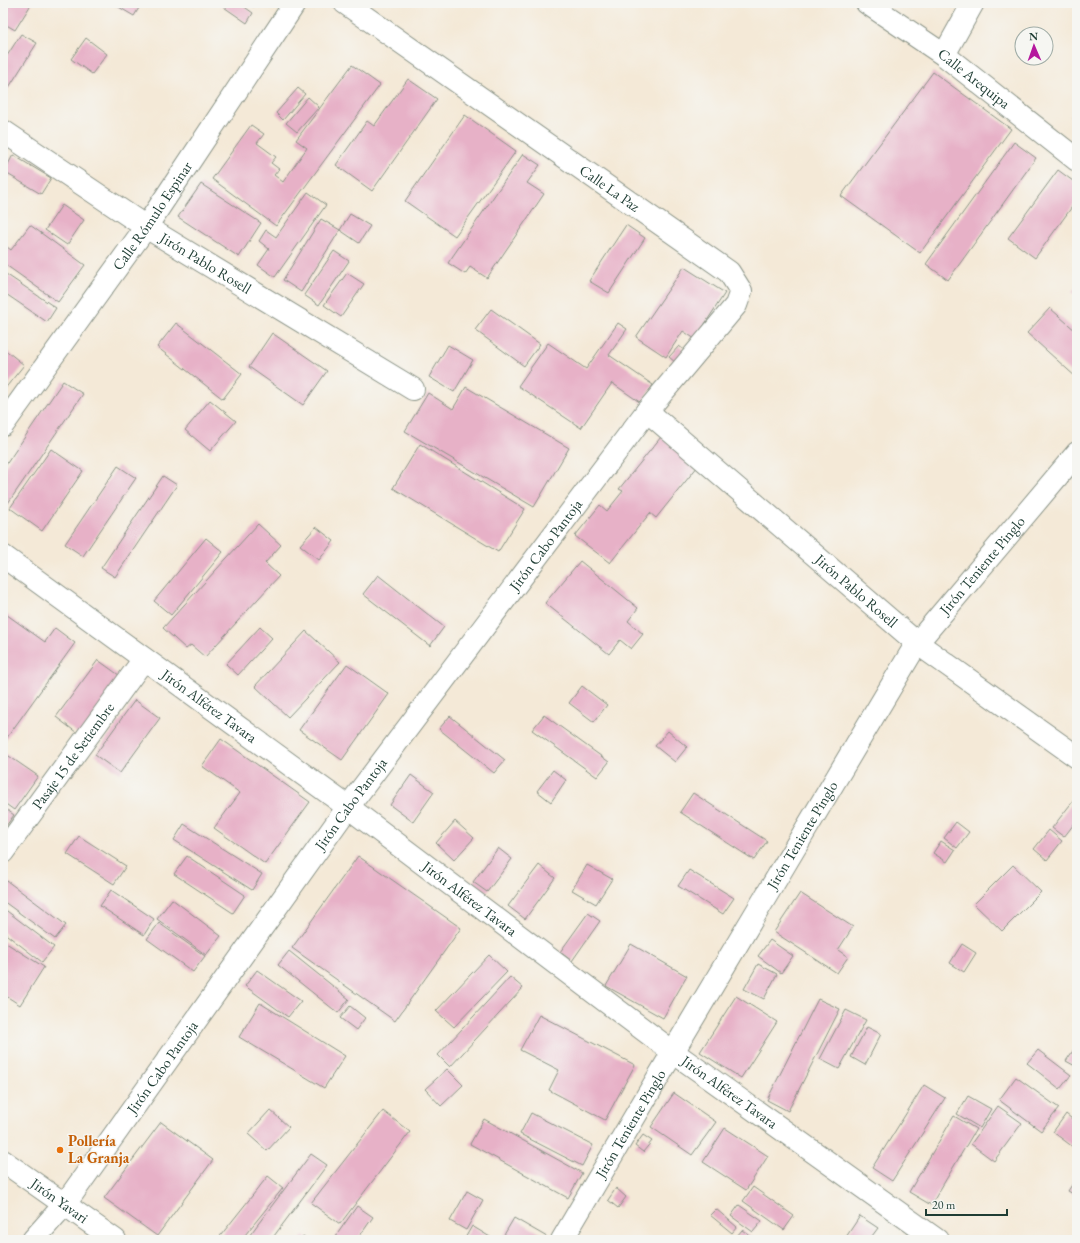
<svg xmlns="http://www.w3.org/2000/svg" width="1080" height="1243" viewBox="0 0 1080 1243" font-family="'EB Garamond',serif">
  <rect width="100%" height="100%" fill="#f6f6f2"/>
  <filter id="ink" filterUnits="userSpaceOnUse"><feTurbulence type="fractalNoise" baseFrequency=".025" numOctaves="2"/><feDisplacementMap in="SourceGraphic" scale="8" xChannelSelector="R" yChannelSelector="G"/><feConvolveMatrix kernelMatrix="1 2 1 2 8 2 1 2 1" color-interpolation-filters="sRGB"/></filter>
  <filter id="wash" filterUnits="userSpaceOnUse"><feTurbulence type="fractalNoise" baseFrequency=".012" numOctaves="4" result="noise"/><feDisplacementMap in="SourceGraphic" scale="16" xChannelSelector="R" yChannelSelector="G"/><feGaussianBlur stdDeviation="0.9" result="paint"/><feColorMatrix in="noise" values="0 0 0 0 0 0 0 0 0 0 0 0 0 0 0 0 0 1.4 0 .05"/><feComposite in="paint" operator="in"/></filter>
  <g filter="url(#wash)">
    <rect width="100%" height="100%" fill="#f4e9d7"/>
    <g id="blocks">
      <g fill="#e7b1c7">
        <path d="M3 3H32L15 30 3 23Z"/>
        <path d="M112 3H142L134 16Z"/>
        <path d="M218 3H239L253 13 247 23Z"/>
        <path d="M248 3H257L254 7Z"/>
        <path d="M21 34 37 43 6 92 3 90V62Z"/>
        <path d="M86 38 107 54 92 74 71 59Z"/>
        <path d="M352 65 380 85 276 226 212 179 251 125 264 134 257 143 276 157 271 163 279 169 274 175 283 182 307 148 296 140Z"/>
        <path d="M933 72 1011 129 920 253 841 196Z"/>
        <path d="M408 79 437 99 372 191 336 165 367 121 374 126Z"/>
        <path d="M298 88 305 94 283 120 276 113Z"/>
        <path d="M308 97 319 107 297 132 286 123Z"/>
        <path d="M1077 113V122L1073 119Z"/>
        <path d="M465 115 516 151 455 236 405 201Z"/>
        <path d="M1014 142 1036 158 948 280 926 264Z"/>
        <path d="M523 154 540 165 527 183 544 194 487 278 470 267 465 274 448 263Z"/>
        <path d="M13 155 51 178 41 194 4 172Z"/>
        <path d="M1058 170 1077 184V200L1035 258 1008 238Z"/>
        <path d="M201 184 261 223 239 257 178 217Z"/>
        <path d="M308 192 326 205 275 277 258 265 269 249 259 241 266 230 276 237Z"/>
        <path d="M62 205 84 220 67 245 45 230Z"/>
        <path d="M350 214 370 226 359 243 340 230Z"/>
        <path d="M321 219 340 230 301 292 283 280Z"/>
        <path d="M30 225 85 265 58 302 3 263V244L11 250Z"/>
        <path d="M626 225 645 238 609 293 589 281Z"/>
        <path d="M334 251 349 261 319 305 304 295Z"/>
        <path d="M684 267 725 293 695 339 683 331 666 357 636 337Z"/>
        <path d="M3 272 56 308 47 322 3 292Z"/>
        <path d="M347 273 364 284 341 317 324 305Z"/>
        <path d="M1077 286V296L1072 292Z"/>
        <path d="M1050 308 1077 332V378L1027 333Z"/>
        <path d="M491 309 540 344 524 366 475 330Z"/>
        <path d="M176 323 242 374 223 399 157 347Z"/>
        <path d="M618 323 627 329 609 355 653 385 641 403 612 383 581 428 518 386 548 343 586 369Z"/>
        <path d="M272 333 327 371 303 405 249 367Z"/>
        <path d="M448 345 473 360 454 392 429 377Z"/>
        <path d="M679 346 693 357 683 369 669 357Z"/>
        <path d="M3 348 24 365 3 391Z"/>
        <path d="M63 381 83 394 6 506 3 504V469Z"/>
        <path d="M466 387 569 448 534 507 405 431 428 393 453 409Z"/>
        <path d="M210 400 236 421 210 451 185 430Z"/>
        <path d="M661 437 698 466 656 518 650 513 610 563 575 536 600 505 607 511 623 491 619 489Z"/>
        <path d="M420 444 525 509 498 552 393 488Z"/>
        <path d="M51 449 83 471 42 531 10 508Z"/>
        <path d="M118 466 136 478 83 556 65 544Z"/>
        <path d="M163 476 177 485 115 577 101 568Z"/>
        <path d="M258 524 281 545 265 563 279 576 205 657 191 645 186 649 163 628Z"/>
        <path d="M316 527 334 541 319 560 300 545Z"/>
        <path d="M206 538 223 552 171 615 154 601Z"/>
        <path d="M580 561 638 608 628 621 643 634 631 649 620 640 609 654 545 603Z"/>
        <path d="M378 575 444 627 430 646 363 594Z"/>
        <path d="M3 612 45 642 55 628 75 643 3 743Z"/>
        <path d="M260 627 272 638 238 675 226 664Z"/>
        <path d="M306 631 340 662 288 717 255 686Z"/>
        <path d="M98 660 123 678 81 736 56 717Z"/>
        <path d="M347 664 389 694 342 760 299 730Z"/>
        <path d="M582 686 607 705 594 722 569 703Z"/>
        <path d="M135 700 160 718 120 773 95 755Z"/>
        <path d="M544 715 609 762 597 777 532 730Z"/>
        <path d="M450 716 505 760 494 773 439 729Z"/>
        <path d="M668 731 687 747 675 762 655 746Z"/>
        <path d="M221 739 310 802 265 864 214 828 240 793 202 766Z"/>
        <path d="M3 752 38 776 14 810 3 802Z"/>
        <path d="M553 770 566 780 551 802 537 791Z"/>
        <path d="M411 775 434 792 413 822 390 805Z"/>
        <path d="M693 793 767 841 754 860 680 812Z"/>
        <path d="M1077 796V820L1064 837 1052 828Z"/>
        <path d="M3 807 14 815 3 830Z"/>
        <path d="M455 821 474 838 454 860 436 843Z"/>
        <path d="M956 822 969 832 957 848 944 838Z"/>
        <path d="M184 824 262 874 252 890 174 840Z"/>
        <path d="M1049 830 1062 841 1047 860 1034 849Z"/>
        <path d="M79 836 126 866 114 884 67 854Z"/>
        <path d="M941 841 955 850 947 862 933 853Z"/>
        <path d="M498 848 512 859 487 892 473 882Z"/>
        <path d="M187 856 245 895 233 913 174 874Z"/>
        <path d="M358 856 461 928 395 1021 292 948Z"/>
        <path d="M539 865 555 878 525 919 508 906Z"/>
        <path d="M587 865 612 879 596 904 572 890Z"/>
        <path d="M1013 865 1041 892 1002 931 974 904Z"/>
        <path d="M689 870 734 898 723 914 678 886Z"/>
        <path d="M7 881 66 925 55 939 3 901V886Z"/>
        <path d="M111 890 154 919 144 935 100 906Z"/>
        <path d="M800 893 853 927 838 950 848 957 837 973 774 932Z"/>
        <path d="M172 899 221 936 206 955 157 919Z"/>
        <path d="M3 908 54 947 42 962 3 932Z"/>
        <path d="M588 913 600 921 572 961 560 952Z"/>
        <path d="M159 923 205 956 193 972 147 939Z"/>
        <path d="M770 940 793 956 781 973 758 956Z"/>
        <path d="M3 941 44 967 20 1005 3 994Z"/>
        <path d="M631 944 687 976 663 1018 606 986Z"/>
        <path d="M962 944 976 953 964 972 950 963Z"/>
        <path d="M289 951 349 999 338 1013 278 965Z"/>
        <path d="M489 955 507 972 454 1027 436 1011Z"/>
        <path d="M1077 961V969L1073 966Z"/>
        <path d="M758 964 777 974 764 999 744 989Z"/>
        <path d="M257 970 301 1001 288 1017 245 986Z"/>
        <path d="M510 977 523 988 450 1067 438 1055Z"/>
        <path d="M736 996 777 1022 741 1078 700 1052Z"/>
        <path d="M818 999 840 1009 788 1111 767 1100Z"/>
        <path d="M260 1003 345 1056 324 1088 239 1037Z"/>
        <path d="M350 1006 365 1018 356 1030 340 1018Z"/>
        <path d="M846 1010 866 1020 839 1069 820 1059Z"/>
        <path d="M539 1015 635 1065 605 1120 549 1090 559 1070 520 1050Z"/>
        <path d="M867 1027 881 1034 865 1065 851 1057Z"/>
        <path d="M1077 1045V1067L1066 1061Z"/>
        <path d="M1038 1050 1071 1075 1060 1089 1027 1063Z"/>
        <path d="M447 1069 463 1085 441 1106 425 1089Z"/>
        <path d="M1016 1077 1059 1108 1041 1131 999 1100Z"/>
        <path d="M924 1085 945 1098 892 1181 872 1168Z"/>
        <path d="M674 1093 716 1122 692 1155 651 1127Z"/>
        <path d="M968 1096 991 1109 980 1128 957 1114Z"/>
        <path d="M998 1106 1022 1123 994 1161 971 1144Z"/>
        <path d="M270 1110 289 1127 267 1151 248 1134Z"/>
        <path d="M383 1111 410 1132 340 1224 311 1203Z"/>
        <path d="M531 1113 593 1145 582 1166 520 1134Z"/>
        <path d="M1066 1114 1077 1123V1150L1053 1132Z"/>
        <path d="M954 1116 976 1129 931 1205 909 1192Z"/>
        <path d="M484 1119 582 1173 568 1198 470 1144Z"/>
        <path d="M161 1122 213 1160 157 1236 104 1198Z"/>
        <path d="M725 1128 768 1156 746 1190 703 1162Z"/>
        <path d="M643 1135 652 1141 643 1152 635 1146Z"/>
        <path d="M311 1154 327 1165 271 1240H246Z"/>
        <path d="M268 1176 283 1188 241 1240H217Z"/>
        <path d="M1077 1177V1196L1068 1191Z"/>
        <path d="M753 1187 794 1216 784 1230 743 1201Z"/>
        <path d="M616 1188 626 1197 618 1208 608 1200Z"/>
        <path d="M467 1191 483 1200 466 1230 450 1221Z"/>
        <path d="M739 1205 762 1221 753 1232 731 1216Z"/>
        <path d="M357 1206 373 1217 357 1240H333Z"/>
        <path d="M716 1209 737 1227 732 1233 710 1215Z"/>
        <path d="M860 1216 878 1228 869 1240H844Z"/>
        <path d="M514 1218 547 1237 545 1240H501Z"/>
        <path d="M472 1226 495 1240H464Z"/>
        <path d="M742 1230 756 1240H742L737 1236Z"/>
        <path d="M303 1236 309 1240H300Z"/>
      </g>
    </g>
  </g>
  <g filter="url(#ink)">
    <use href="#blocks" fill-opacity="0" stroke="#8a9386" stroke-width="1"/>
    <g fill="none" stroke-linecap="round" stroke-linejoin="round">
      <defs>
        <g id="street">
          <path id="s1" d="M345 3 729 272 741 291 736 305 647 411"/>
          <path id="s2" d="M867 3 944 55 1077 160"/>
          <path d="M944 55 973 3"/>
          <path id="s3" d="M3 131 146 227 413 389"/>
          <path id="s4" d="M3 425 146 227 295 3"/>
          <path id="s5" d="M3 556 348 807 673 1052 937 1240"/>
          <path id="s6" d="M3 852 144 659"/>
          <path id="s7" d="M3 1161 115 1240"/>
          <path id="s8" d="M562 1240 673 1052 917 643 1077 453"/>
        </g>
        <g id="secondary">
          <path id="s9" d="M33 1240 65 1204 348 807 647 411 917 643 1077 757"/>
        </g>
      </defs>
      <use href="#street" stroke="#8a9386" stroke-width="24"/>
      <use href="#secondary" stroke="#8a9386" stroke-width="24"/>
      <use href="#street" stroke="#fff" stroke-width="22"/>
      <use href="#secondary" stroke="#fff" stroke-width="22"/>
    </g>
  </g>
  <circle fill="#e8710a" stroke="#f6f6f2" stroke-width="1.5" cx="60" cy="1150" r="4"/>
  <g text-anchor="middle" stroke-width="3" stroke-linejoin="round" paint-order="stroke">
    <g font-size="15" fill="#1f3d34" stroke="#f6f6f2">
      <text dy="5" stroke="none"><textPath href="#s2" startOffset="131">Calle Arequipa</textPath></text>
      <text dy="5" stroke="none"><textPath href="#s1" startOffset="323">Calle La Paz</textPath></text>
      <text dy="5" stroke="none"><textPath href="#s4" startOffset="257">Calle Rómulo Espinar</textPath></text>
      <text dy="5" stroke="none"><textPath href="#s3" startOffset="242">Jirón Pablo Rosell</textPath></text>
      <text dy="5" stroke="none"><textPath href="#s9" startOffset="864">Jirón Cabo Pantoja</textPath></text>
      <text dy="5" stroke="none"><textPath href="#s8" startOffset="796">Jirón Teniente Pinglo</textPath></text>
      <text dy="5" stroke="none"><textPath href="#s9" startOffset="1308">Jirón Pablo Rosell</textPath></text>
      <text dy="5" stroke="none"><textPath href="#s5" startOffset="255">Jirón Alférez Tavara</textPath></text>
      <text dy="5" stroke="none"><textPath href="#s6" startOffset="119">Pasaje 15 de Setiembre</textPath></text>
      <text dy="5" stroke="none"><textPath href="#s9" startOffset="540">Jirón Cabo Pantoja</textPath></text>
      <text dy="5" stroke="none"><textPath href="#s8" startOffset="471">Jirón Teniente Pinglo</textPath></text>
      <text dy="5" stroke="none"><textPath href="#s5" startOffset="579">Jirón Alférez Tavara</textPath></text>
      <text dy="5" stroke="none"><textPath href="#s9" startOffset="216">Jirón Cabo Pantoja</textPath></text>
      <text dy="5" stroke="none"><textPath href="#s5" startOffset="903">Jirón Alférez Tavara</textPath></text>
      <text dy="5" stroke="none"><textPath href="#s8" startOffset="135">Jirón Teniente Pinglo</textPath></text>
      <text dy="5" stroke="none"><textPath href="#s7" startOffset="69">Jirón Yavari</textPath></text>
    </g>
    <g font-size="15" font-weight="bold" fill="#c56008" stroke="#f6f6f2" text-anchor="start">
      <text x="68" y="1146">Pollería<tspan x="68" dy="17">La Granja</tspan></text>
    </g>
  </g>
  <rect width="1080" height="1243" fill="none" stroke="#f6f6f2" stroke-width="16"/>
  <g transform="translate(1034 46) rotate(358)"><circle r="19" fill="#f6f6f2" stroke="#a0aca6"/>
  <path d="M0-3L7 15L0 10L-7 15Z" fill="#b5179e"/>
  <text y="-6" font-size="11" font-weight="bold" text-anchor="middle" fill="#1f3d34">N</text>
  </g>
  <path d="M926 1209v6h81v-6" fill="none" stroke="#1f3d34" stroke-width="2"/>
  <text x="932" y="1209" font-size="12" fill="#1f3d34" stroke="#f6f6f2" stroke-width="3" paint-order="stroke">20 m</text>
</svg>
